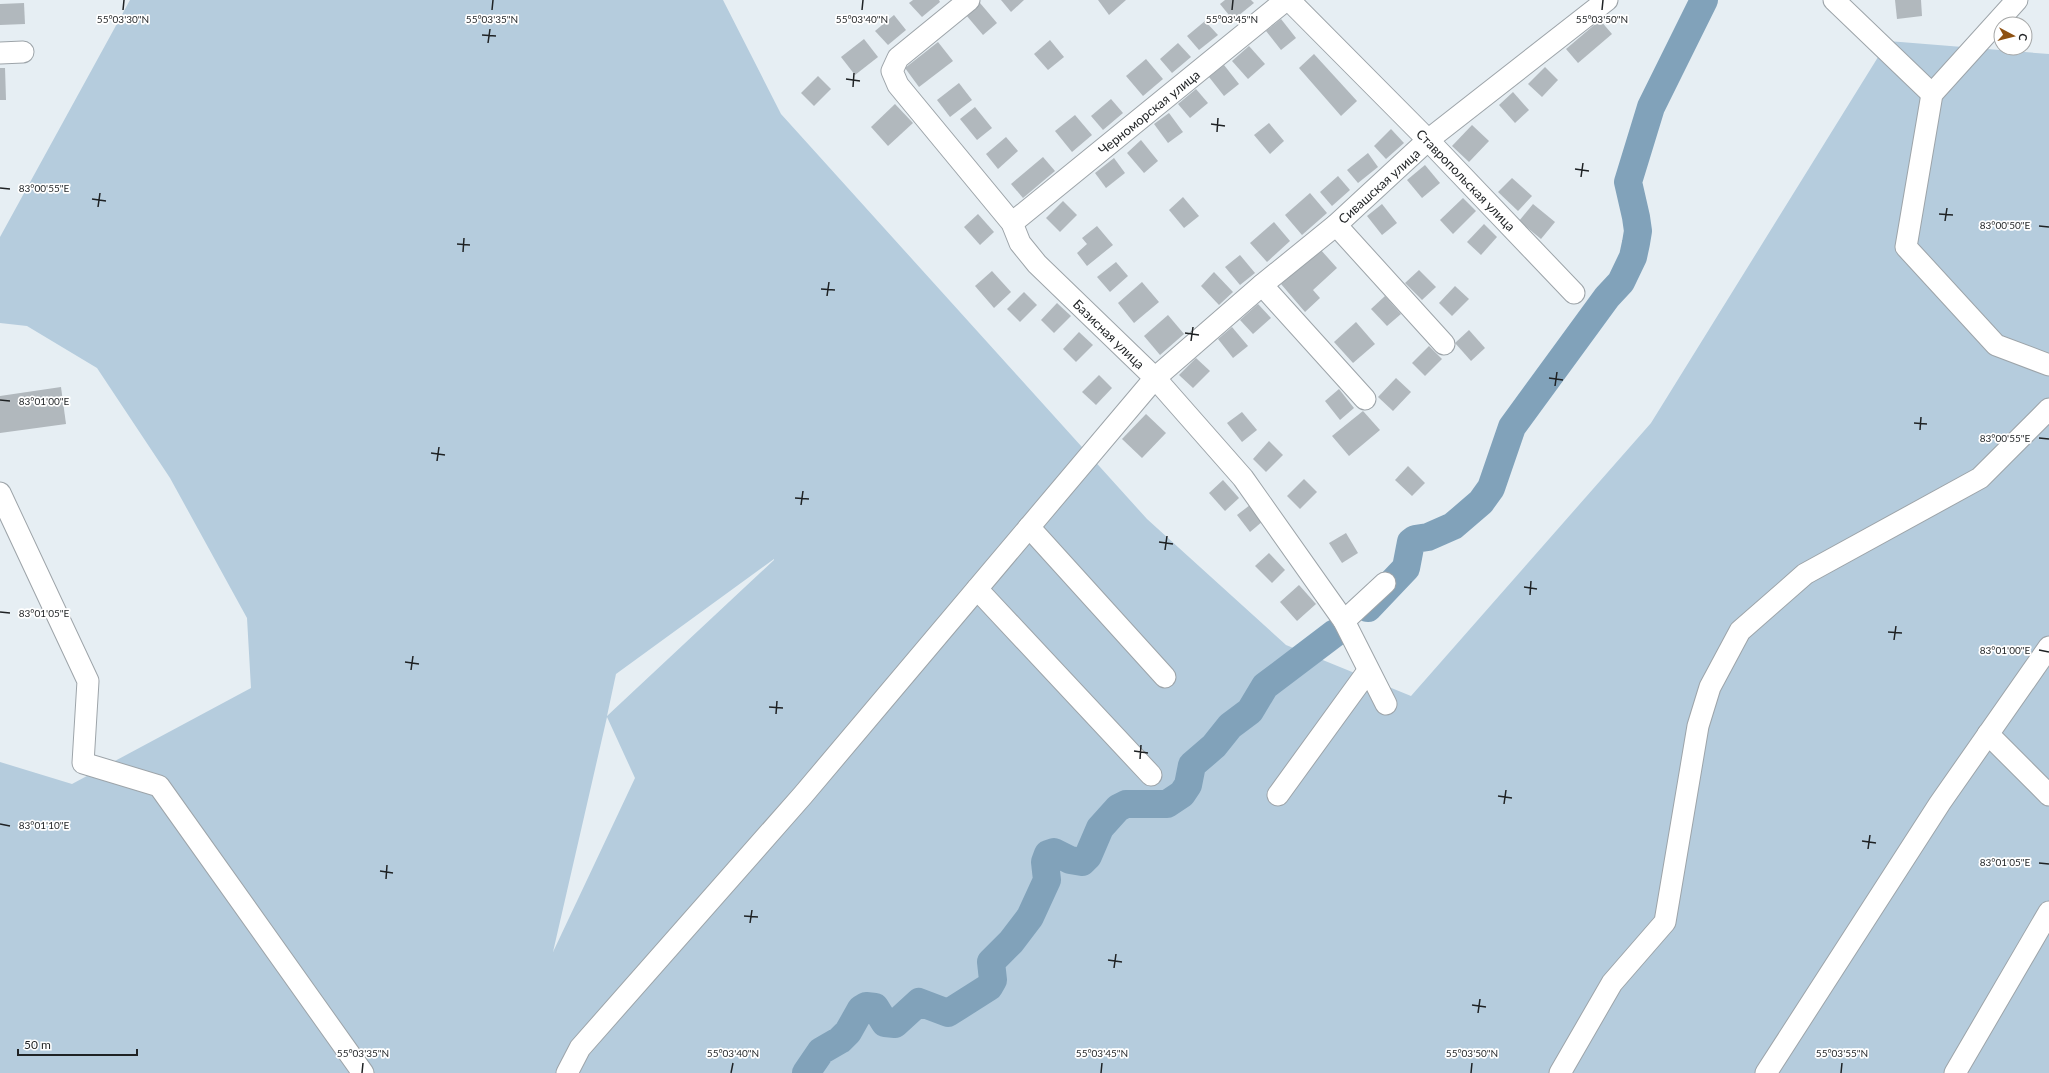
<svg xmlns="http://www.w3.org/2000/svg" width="2049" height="1073" viewBox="0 0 2049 1073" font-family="Lato,sans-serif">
  <rect width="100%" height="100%" fill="#e6eef3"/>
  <path fill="#b5ccdd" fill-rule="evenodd" d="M130 0H723L781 114 1147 519 1286 645 1411 696 1651 423 1888 41 2049 54V1073H0V762L72 784 251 688 247 618 170 478 97 368 27 326 0 323V237ZM774 559V560L607 716 616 674ZM607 717 635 778 553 952Z"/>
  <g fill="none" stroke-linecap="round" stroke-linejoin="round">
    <g stroke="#81a2ba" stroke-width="28">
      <path d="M1368 608 1406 568 1411 542 1415 539 1428 537 1453 526 1481 502 1491 488 1512 427 1607 297 1621 282 1633 257 1636 243 1638 231 1636 217 1628 182 1651 107 1704 0"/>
      <path d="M806 1073 821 1051 840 1040 848 1032 861 1009 866 1006 875 1007 885 1023 895 1024 919 1002 948 1013 989 987 993 980 991 962 1011 942 1030 917 1047 880 1045 862 1048 854 1054 852 1070 860 1082 862 1088 856 1100 828 1118 808 1126 804H1167L1182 794 1188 785 1192 765 1214 746 1230 726 1250 711 1265 686 1335 633"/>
    </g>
  </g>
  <g fill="#b1b8bd">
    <path d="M913 0H939L940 2 922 17 909 3Z"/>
    <path d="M1001 0H1024L1011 12Z"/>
    <path d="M1098 0H1126L1109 15Z"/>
    <path d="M1225 0H1251L1254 3 1233 20 1220 4Z"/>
    <path d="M1895 0H1921L1922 16 1897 19Z"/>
    <path d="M24 3 25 24 0 25V4Z"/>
    <path d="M980 3 997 23 983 35 966 15Z"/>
    <path d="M894 15 906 30 888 45 875 31Z"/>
    <path d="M1281 19 1296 38 1281 50 1266 31Z"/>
    <path d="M1600 20 1612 34 1578 63 1566 49Z"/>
    <path d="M1205 21 1218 35 1199 50 1187 36Z"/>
    <path d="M864 39 878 57 855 75 841 57Z"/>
    <path d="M1050 40 1064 57 1048 70 1034 54Z"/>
    <path d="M938 42 953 61 919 87 905 68Z"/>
    <path d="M1178 43 1191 57 1172 73 1160 59Z"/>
    <path d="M1249 46 1265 64 1248 79 1232 61Z"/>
    <path d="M1314 54 1357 101 1341 116 1299 68Z"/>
    <path d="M1146 59 1163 79 1143 96 1126 76Z"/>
    <path d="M1224 65 1239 84 1224 96 1209 77Z"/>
    <path d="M1545 67 1558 80 1542 97 1528 84Z"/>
    <path d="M0 68H5L6 100H0Z"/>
    <path d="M818 76 831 89 814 106 801 93Z"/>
    <path d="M959 83 972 100 950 117 937 100Z"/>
    <path d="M1196 89 1208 103 1190 118 1178 104Z"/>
    <path d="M1513 92 1529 110 1515 123 1499 105Z"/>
    <path d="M1111 99 1123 113 1103 130 1091 116Z"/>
    <path d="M895 104 913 123 888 146 871 127Z"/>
    <path d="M975 107 992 128 977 140 960 119Z"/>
    <path d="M1169 113 1183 132 1168 143 1154 124Z"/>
    <path d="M1075 115 1092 135 1072 152 1055 131Z"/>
    <path d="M1269 123 1284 141 1270 154 1254 135Z"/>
    <path d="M1472 125 1489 141 1469 162 1452 146Z"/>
    <path d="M1391 129 1404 143 1386 159 1374 146Z"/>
    <path d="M1006 137 1018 151 998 169 986 154Z"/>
    <path d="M1141 140 1158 161 1144 173 1127 153Z"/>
    <path d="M1368 153 1378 167 1358 183 1347 170Z"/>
    <path d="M1043 157 1055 171 1023 198 1011 184Z"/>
    <path d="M1114 158 1125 173 1106 188 1095 173Z"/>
    <path d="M1425 165 1440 183 1422 198 1407 180Z"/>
    <path d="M1338 176 1350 190 1332 206 1320 192Z"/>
    <path d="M1512 178 1532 196 1518 211 1498 192Z"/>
    <path d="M1310 193 1327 213 1302 235 1285 215Z"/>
    <path d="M1183 197 1199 216 1184 228 1169 210Z"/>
    <path d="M1463 198 1476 211 1453 234 1440 220Z"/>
    <path d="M1063 201 1077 215 1060 232 1046 218Z"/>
    <path d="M1382 204 1397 223 1382 235 1367 216Z"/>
    <path d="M1533 204 1555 222 1541 239 1519 221Z"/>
    <path d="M978 214 994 232 980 245 964 227Z"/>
    <path d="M1274 222 1290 241 1267 262 1250 243Z"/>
    <path d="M1484 224 1497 237 1481 255 1467 242Z"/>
    <path d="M1097 226 1113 245 1087 266 1077 253 1087 244 1082 238Z"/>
    <path d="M1320 249 1337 268 1313 290 1320 298 1305 312 1281 284Z"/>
    <path d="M1240 255 1255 273 1240 285 1225 267Z"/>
    <path d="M1116 262 1128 276 1110 292 1097 277Z"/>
    <path d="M1419 270 1436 287 1422 300 1405 283Z"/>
    <path d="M992 271 1011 292 994 308 975 286Z"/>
    <path d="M1214 272 1233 292 1219 305 1201 286Z"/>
    <path d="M1142 282 1159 302 1134 323 1118 303Z"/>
    <path d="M1455 286 1469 299 1452 316 1439 303Z"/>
    <path d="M1024 292 1037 305 1020 322 1007 309Z"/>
    <path d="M1385 296 1401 314 1387 326 1371 309Z"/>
    <path d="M1057 303 1071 316 1054 333 1041 320Z"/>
    <path d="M1258 304 1271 318 1253 334 1240 320Z"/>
    <path d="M1168 315 1184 334 1160 355 1144 336Z"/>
    <path d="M1356 322 1375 344 1353 363 1334 342Z"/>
    <path d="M1232 327 1248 346 1233 358 1218 339Z"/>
    <path d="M1469 330 1485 348 1471 361 1455 343Z"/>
    <path d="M1079 332 1093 345 1076 362 1063 349Z"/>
    <path d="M1429 346 1442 359 1425 376 1412 363Z"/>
    <path d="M1196 358 1210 371 1193 388 1179 375Z"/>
    <path d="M1099 375 1112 388 1096 405 1082 392Z"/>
    <path d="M1396 378 1411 392 1393 411 1378 397Z"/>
    <path d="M61 387 66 424 0 433V396Z"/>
    <path d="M1339 389 1354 408 1340 420 1325 401Z"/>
    <path d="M1363 411 1380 430 1349 456 1332 436Z"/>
    <path d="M1242 412 1257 430 1242 442 1227 423Z"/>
    <path d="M1146 414 1166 433 1142 458 1122 439Z"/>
    <path d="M1269 441 1283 455 1266 472 1253 459Z"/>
    <path d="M1408 466 1425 483 1412 496 1395 480Z"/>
    <path d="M1304 479 1317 492 1300 509 1287 496Z"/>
    <path d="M1223 480 1239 498 1225 511 1209 493Z"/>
    <path d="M1250 505 1263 521 1250 532 1237 515Z"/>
    <path d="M1346 533 1358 553 1342 563 1329 543Z"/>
    <path d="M1269 553 1285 570 1272 583 1255 566Z"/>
    <path d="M1299 585 1316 604 1297 621 1280 602Z"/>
  </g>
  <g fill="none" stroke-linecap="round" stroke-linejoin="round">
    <defs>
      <g id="minor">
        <path d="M969 0 898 58 892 71 898 85 1012 223 1020 243 1037 264 1155 378 1243 478 1344 621 1386 704"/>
        <path d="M1289 0 1428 140 1574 293"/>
        <path d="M1834 0 1932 94"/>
        <path d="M2017 0 1932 94 1906 247 1996 345 2049 365"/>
        <path d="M0 53 23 52"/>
        <path d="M1012 223 1286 0"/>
        <path d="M1336 225 1444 344"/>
        <path d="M1262 285 1365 399"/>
        <path d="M0 493 88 681 83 763 159 786 363 1073"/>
        <path d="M1029 527 1165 677"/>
        <path d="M977 589 1151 775"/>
        <path d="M1344 621 1385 583"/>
        <path d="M1988 734 2049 795"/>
        <path d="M1278 795 1368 671"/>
        <path d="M567 1073 580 1048 803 795 1155 378 1262 285 1336 225 1428 140 1607 0"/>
        <path d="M1560 1073 1612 983 1665 922 1698 726 1710 687 1740 631 1805 574 1980 478 2049 409"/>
        <path d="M1766 1073 1940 803 2049 647"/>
        <path d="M1955 1073 2049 912"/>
      </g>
    </defs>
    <use href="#minor" stroke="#9da4a9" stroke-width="23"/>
    <use href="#minor" stroke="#fff" stroke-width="21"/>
  </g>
  <path fill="none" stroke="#1f2224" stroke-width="1.5" d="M123 10 124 0M492 10 493 0M862 10 863 0M1232 10 1233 0M1602 10 1603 0M482 35 496 36M488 43 490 29M846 79 860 81M853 87 854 73M1211 124 1225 126M1217 132 1218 118M1575 169 1589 171M1581 177 1583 163M0 188 10 189M92 199 106 201M98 207 100 193M1939 214 1953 215M1945 221 1947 208M2039 226 2049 227M457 244 470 245M463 252 464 238M821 289 835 290M827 296 829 282M1185 333 1199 335M1191 341 1193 327M1549 378 1563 380M1555 386 1557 372M0 400 10 401M1914 423 1927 424M1920 430 1921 417M2039 438 2049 439M431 453 445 455M437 461 439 447M795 498 809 499M801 505 803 491M1159 542 1173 544M1165 550 1167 536M1524 587 1537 589M1530 595 1531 581M0 612 10 613M1888 632 1902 633M1894 640 1896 626M2039 650 2049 652M405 662 419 664M411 670 413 656M769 707 783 708M776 714 777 701M1134 751 1148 753M1140 759 1141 745M1498 796 1512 798M1504 804 1506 790M0 824 10 826M1862 841 1876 843M1868 849 1870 835M2039 863 2049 864M380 871 393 873M386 879 387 865M744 916 758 917M750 923 752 910M1108 960 1122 962M1114 968 1116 954M1472 1005 1486 1007M1478 1013 1480 999M362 1073 363 1063M731 1073 733 1063M1101 1073 1102 1063M1471 1073 1472 1063M1841 1073 1842 1063"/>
  <g text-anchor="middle" stroke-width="3.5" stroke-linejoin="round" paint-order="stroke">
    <g font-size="13" fill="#1f2224" stroke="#fff">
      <text transform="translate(1149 112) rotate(-39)" y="5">Черноморская улица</text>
      <text transform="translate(1466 180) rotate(46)" y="5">Ставропольская улица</text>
      <text transform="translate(1379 186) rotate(-42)" y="5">Сивашская улица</text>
      <text transform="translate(1109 334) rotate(44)" y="5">Базисная улица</text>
    </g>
  </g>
  <g font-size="10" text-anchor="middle" fill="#1f2224" stroke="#fff" stroke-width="3.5" stroke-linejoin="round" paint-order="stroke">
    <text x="123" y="23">55°03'30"N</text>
    <text x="492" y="23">55°03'35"N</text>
    <text x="862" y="23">55°03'40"N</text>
    <text x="1232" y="23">55°03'45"N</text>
    <text x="1602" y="23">55°03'50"N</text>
    <text x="44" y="192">83°00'55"E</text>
    <text x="2005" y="229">83°00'50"E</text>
    <text x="44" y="405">83°01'00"E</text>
    <text x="2005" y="442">83°00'55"E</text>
    <text x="44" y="617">83°01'05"E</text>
    <text x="2005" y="654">83°01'00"E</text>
    <text x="44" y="829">83°01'10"E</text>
    <text x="2005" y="866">83°01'05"E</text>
    <text x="363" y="1057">55°03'35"N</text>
    <text x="733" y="1057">55°03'40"N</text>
    <text x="1102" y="1057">55°03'45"N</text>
    <text x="1472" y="1057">55°03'50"N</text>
    <text x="1842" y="1057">55°03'55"N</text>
  </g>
  <g transform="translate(2013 36) rotate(97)"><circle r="19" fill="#ffffff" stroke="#a5a7a7"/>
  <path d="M0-3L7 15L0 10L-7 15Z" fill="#8e5112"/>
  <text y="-6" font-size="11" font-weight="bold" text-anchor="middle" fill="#1f2224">С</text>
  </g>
  <path d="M18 1049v6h119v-6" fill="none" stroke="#1f2224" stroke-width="2"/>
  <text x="24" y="1049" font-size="12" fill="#1f2224" stroke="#ffffff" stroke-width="3" paint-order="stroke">50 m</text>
</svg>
